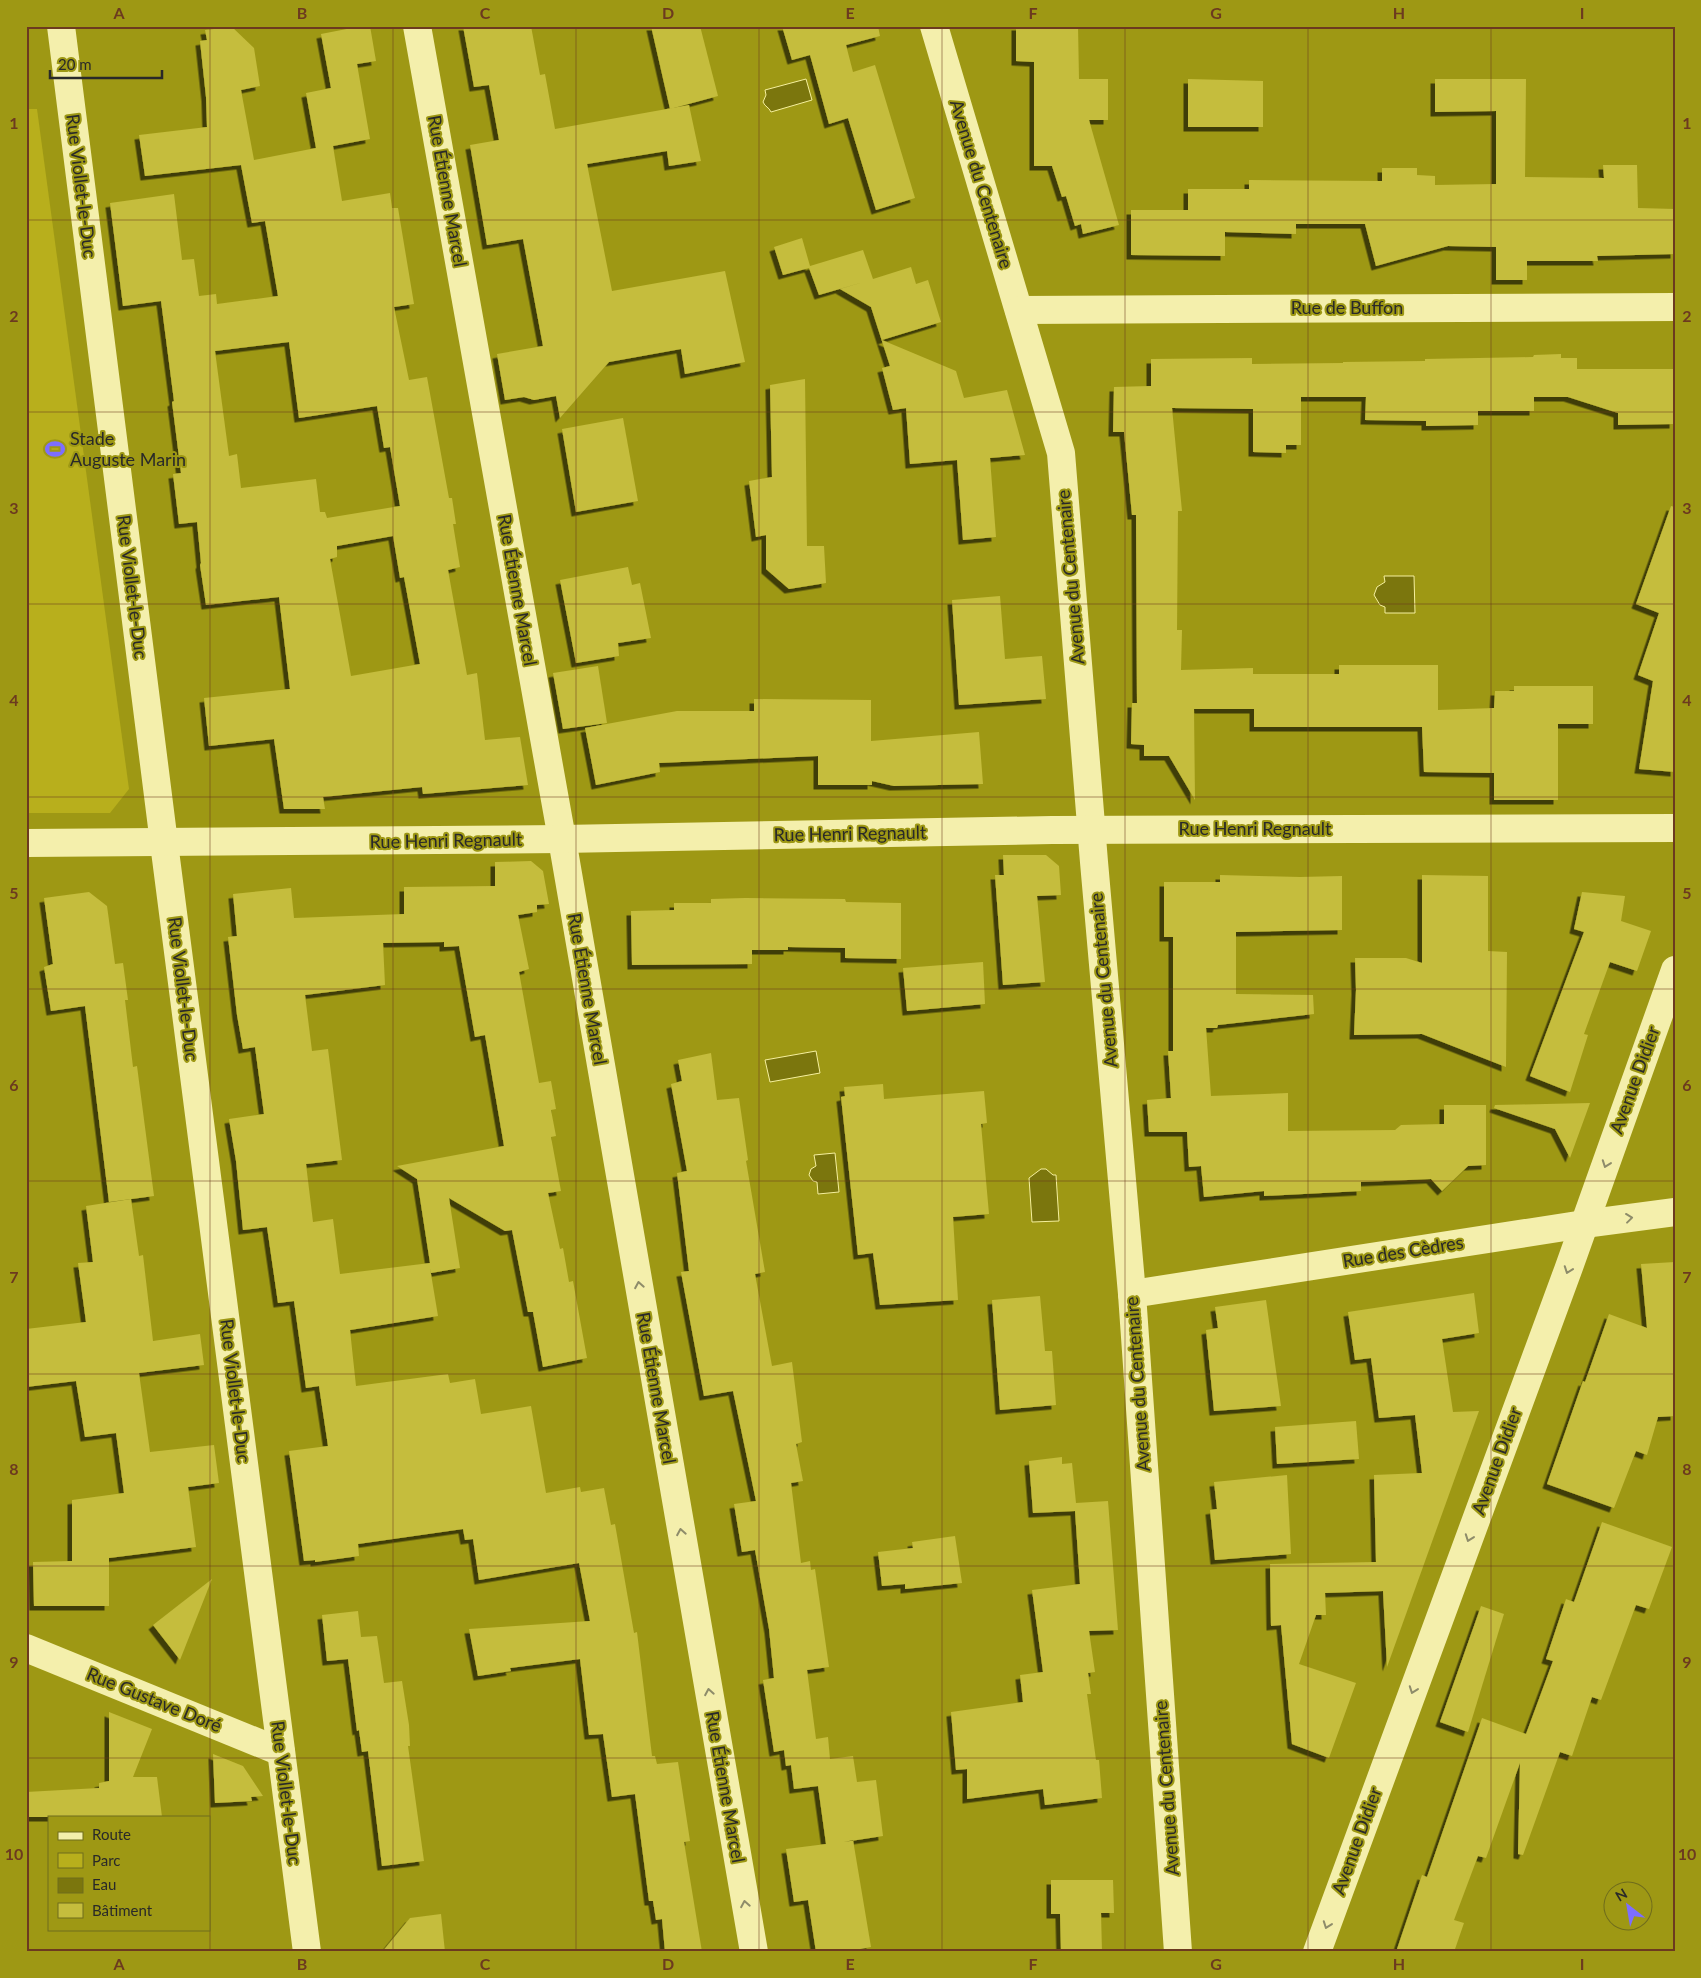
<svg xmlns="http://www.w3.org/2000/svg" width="1701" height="1978" viewBox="0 0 1701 1978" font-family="Lato,sans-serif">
  <defs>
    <filter id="shadow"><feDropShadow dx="-4.5" dy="4.5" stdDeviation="0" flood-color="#0009"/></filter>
  </defs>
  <rect width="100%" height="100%" fill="#9e9814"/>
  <path fill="#b8af1c" d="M26 109H37L129 789 110 813H26Z"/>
  <g fill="#7b760d" stroke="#f6f09e">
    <path d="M806 79 812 100 771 112C769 107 765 107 763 102L766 95 765 90Z"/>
    <path d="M1384 576H1414L1415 613H1385V607L1380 605 1374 595 1377 587 1385 582Z"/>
    <path d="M816 1051 820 1073 770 1082 765 1060Z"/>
    <path d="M835 1153 839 1192 818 1194 817 1182 813 1181 809 1175 811 1169 816 1166 814 1155Z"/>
    <path d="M1041 1169H1046L1053 1175H1056L1059 1221 1032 1222 1029 1178Z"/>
  </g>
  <g fill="#c5bd3d" fill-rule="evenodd" filter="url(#shadow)">
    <path d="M362 26H370L376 61 357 64 370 139 333 146 342 201 390 193 392 208H398L414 304 394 307 409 380 427 377 449 498H452L456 524H453L460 567 448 570 467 675 477 673 485 740 520 737 528 785 423 794 422 787 323 797 325 809H284L274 739 209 746 204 698 290 689 279 597 206 605 200 565 201 563 197 522 179 524 173 474 181 473 172 402 174 401 161 301 123 306 110 203 174 194 182 260 194 259 199 296 216 294 217 304 278 296 265 221 252 223 241 165 145 176 139 135 207 127 206 97 200 41 207 40 205 30 232 27 254 48 260 86 241 90 254 160 316 148 306 93 331 88 321 34ZM289 342 299 418 377 406 384 448 390 447 400 506 327 518 325 512H320L316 479 241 488 237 454 229 456 215 351ZM393 536 400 578 404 577 420 664 351 676 330 559 337 557V546Z"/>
    <path d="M463 26H531L540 75 545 74 555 129 689 105 701 161 669 166 667 151 587 164 612 291 725 271 745 362 685 374 681 349 609 362 560 418 556 396 534 400 524 397 505 400 497 354 543 346 523 239 487 245 470 145 499 140 489 85 474 87Z"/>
    <path d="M651 26H700L718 96 670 109Z"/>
    <path d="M782 26H878L880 36 846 45 853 72 875 65 915 198 876 210 848 118 829 124 810 55 792 60Z"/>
    <path d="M1016 26H1078L1079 79H1108V120H1089L1119 225 1083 234 1081 224 1075 226 1066 196 1062 197 1052 166H1034V62L1016 61Z"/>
    <path d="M1188 79 1263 81V127H1188Z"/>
    <path d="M1435 79H1526L1525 177 1604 178 1603 165H1637L1638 208 1675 209V254L1597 256 1598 261H1527V280H1496V247L1448 246 1376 266 1365 224H1296V234L1225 232V256L1131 255V210H1188V189H1249V180L1382 181V168H1417V175L1435 176V185L1496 184V111L1435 112Z"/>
    <path d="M802 238 810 266 863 250 873 279 911 267 916 284 928 280 941 322 882 340 956 371 964 398 1007 390 1025 455 990 458 996 537 963 540 957 460 910 464 906 408 893 410 882 368 890 366 871 307 840 289 867 281 819 295 809 268 783 275 774 247Z"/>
    <path d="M1561 354V358H1577V369H1673L1675 394 1674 424 1618 425V413L1568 397H1534V411H1478V425L1426 426V421L1365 420 1366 397H1301V445H1286V453L1253 452V409L1172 408 1182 511H1178L1177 630H1182L1181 670 1253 668V674H1339V665H1438V710L1494 708 1495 691H1514V686H1593V724H1558V800H1494V773L1424 772 1422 727H1254V709H1194L1195 800 1169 756H1144V745L1131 744 1132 703H1137L1136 515H1132L1124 432H1113L1114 387 1151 386V359L1252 358V364L1343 363V362L1425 361V359L1533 357 1534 355Z"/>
    <path d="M805 379 807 546H824L826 583 789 589 766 569V535L756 537 749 481 772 477 770 385Z"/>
    <path d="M623 418 638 501 576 512 562 429Z"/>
    <path d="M1671 506 1675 507V772L1639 769 1653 681 1638 675 1659 613 1636 604Z"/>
    <path d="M628 567 632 585 640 583 651 638 618 643 619 656 576 663 560 580Z"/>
    <path d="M1000 596 1005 659 1042 656 1046 699 959 705 952 600Z"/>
    <path d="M598 666 607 723 563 729 553 673Z"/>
    <path d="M754 699 871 700V741L979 732 983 784 894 786 872 781V785H818V756L659 763 660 772 596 785 585 728 677 711H754Z"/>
    <path d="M1003 855H1046L1059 866 1061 895 1037 896 1045 982 1003 985 995 875H1004Z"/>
    <path d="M531 861 543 871 549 904 537 905V912L518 915 529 969 519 972 539 1083 551 1081 556 1109 551 1110 556 1136 551 1137 561 1191 548 1193 560 1249 563 1248 569 1282 573 1281 587 1358 543 1367 533 1312H528L512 1230 505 1231 449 1198 460 1268 431 1273 430 1268 438 1316 350 1330 356 1386 448 1374 450 1383 475 1379 481 1414 531 1406 546 1493 580 1487 581 1492 604 1488 611 1525 615 1524 634 1633 637 1632 652 1756H655L657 1764 678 1762 690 1841 684 1842 702 1952H665L662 1919 656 1920 653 1901H649L635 1794 612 1797 603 1734 589 1735 580 1659 510 1668 511 1671 478 1676 469 1629 590 1621 579 1563 479 1580 473 1539 465 1540 463 1529 358 1544 359 1556 315 1562V1560L304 1561 289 1451 328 1446 319 1386 306 1388 294 1301 278 1303 267 1227 243 1230 236 1161 229 1119 264 1114 255 1047 243 1049 237 1015 228 937 237 936 233 894 291 888 294 918 404 914V887L495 886V862ZM444 942V947L459 946 475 1037 485 1035 504 1146 397 1166 417 1179 430 1263 340 1274 333 1219 313 1222 306 1164 342 1160 328 1049 312 1051 305 995 385 985 383 943Z"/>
    <path d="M1220 875 1300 877 1342 876V930L1236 932V994L1313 995 1314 1014 1218 1025 1217 1028H1206L1211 1096 1288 1093V1131L1395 1130 1401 1125 1444 1124V1105H1486V1165L1468 1166 1442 1191 1431 1179 1361 1182V1191L1264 1196V1191L1204 1197 1201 1166 1189 1167 1187 1132H1149L1147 1100 1171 1098 1168 1051H1173V937H1164V882H1220Z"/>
    <path d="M1422 875 1488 876V951L1507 952 1506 1067 1422 1034 1354 1035 1356 990 1355 958H1406L1422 963Z"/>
    <path d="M89 892 107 906 115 964 123 963 128 1000H125L133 1067 137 1066 154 1196 109 1202 85 1006 51 1011 44 967 53 964 44 898Z"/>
    <path d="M1582 892 1625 896 1621 921 1651 931 1637 971 1610 962 1584 1034 1588 1035 1570 1092 1530 1076 1584 932 1574 929Z"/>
    <path d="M745 898 845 899 846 902 901 903V959L845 958V948L788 947V950H752V964L632 965 631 911 674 910V903H711V899Z"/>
    <path d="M983 962 985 1004 907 1011 903 968Z"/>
    <path d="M711 1053 717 1100 739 1098 748 1160 746 1161 765 1272 755 1274 772 1366 792 1362 802 1442 796 1444 803 1481 791 1483 801 1563 810 1561 811 1570 815 1569 829 1667 807 1670 816 1739 828 1737 830 1759 853 1756 857 1782 876 1780 883 1836 844 1842 853 1840 871 1947 844 1952H816L808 1900 794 1902 786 1849 826 1844 818 1786 794 1789 791 1765 786 1766 784 1750 774 1752 763 1680 774 1678 769 1629 755 1550 742 1552 734 1504 756 1501 733 1391 704 1396 681 1272 689 1271 677 1173 687 1171 671 1084 682 1081 678 1060Z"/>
    <path d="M883 1084 884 1099 984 1091 987 1123 981 1124 989 1214 953 1217 958 1300 880 1305 873 1253 858 1255 841 1097 845 1096 844 1087Z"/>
    <path d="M1590 1103 1570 1158 1555 1129 1494 1108 1495 1105Z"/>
    <path d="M131 1199 139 1256 143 1255 153 1341 200 1334 204 1365 139 1373 150 1452 214 1445 219 1483 188 1487 196 1547 109 1558V1606H34L33 1562 72 1561V1500L124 1493 116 1433 85 1437 76 1381 26 1387V1329L86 1322 78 1263 93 1262 86 1206Z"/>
    <path d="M1675 1262V1416L1658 1417 1647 1455 1636 1451 1614 1508 1547 1484 1583 1381 1585 1382 1609 1314 1647 1328 1641 1264Z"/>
    <path d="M1474 1293 1479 1333 1442 1339 1453 1412 1479 1411 1387 1667 1383 1591 1325 1593 1326 1615H1316L1299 1664 1356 1683 1329 1758 1292 1744 1281 1625 1271 1626 1270 1564 1376 1562 1374 1475 1422 1473 1415 1415 1379 1418 1371 1358 1355 1360 1348 1312Z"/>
    <path d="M1040 1296 1045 1351H1052L1056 1405 1000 1410 992 1300Z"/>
    <path d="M1266 1300 1281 1406 1214 1411 1206 1330 1218 1328 1215 1307Z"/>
    <path d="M1356 1421 1359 1459 1277 1464 1275 1427Z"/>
    <path d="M1062 1457V1464L1072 1463 1076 1503 1108 1501 1118 1630 1089 1631 1095 1672 1088 1673 1091 1694H1087L1096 1760H1099L1102 1798 1045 1805 1043 1789 967 1799V1769L956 1770 951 1712 1023 1702 1020 1675 1043 1672 1032 1590 1080 1584 1075 1511 1033 1513 1029 1461Z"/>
    <path d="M1287 1475 1291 1554 1215 1560 1210 1510 1217 1509 1214 1482Z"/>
    <path d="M1602 1522 1672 1547 1649 1609 1636 1605 1601 1700 1592 1697 1572 1756 1560 1752 1523 1855 1518 1854 1520 1763 1486 1858 1478 1856 1454 1920 1464 1923 1454 1952H1396L1422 1875 1427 1877 1482 1718 1526 1734 1553 1661 1546 1659 1566 1599 1574 1602Z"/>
    <path d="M955 1536 962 1583 905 1589V1584L882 1586 878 1552 913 1548 912 1542Z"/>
    <path d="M212 1579 180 1660 153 1625Z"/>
    <path d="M1481 1606 1504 1614 1468 1732 1440 1722Z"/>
    <path d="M358 1611 361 1637 377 1636 384 1683 402 1681 409 1725 410 1746H408L424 1861 382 1866 368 1751 362 1752 359 1730 357 1731 348 1659 327 1661 322 1615Z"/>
    <path d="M109 1712 152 1729 133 1777H157L162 1817H26V1792L99 1788V1783L109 1781Z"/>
    <path d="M213 1754 243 1766 263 1796 251 1797 252 1801 215 1803Z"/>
    <path d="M1051 1880H1113L1114 1913H1101L1102 1952H1061L1060 1914H1051Z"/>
    <path d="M441 1914 445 1952H382L410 1918Z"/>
  </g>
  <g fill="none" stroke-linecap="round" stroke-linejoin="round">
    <g stroke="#f4efac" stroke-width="28">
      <path d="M61 26 164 843 307 1952"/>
      <path d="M417 26 562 839 754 1952"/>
      <path d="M934 26 1061 453 1094 862 1132 1294 1178 1952"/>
      <path d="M1019 310 1675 307"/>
      <path d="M26 843 562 839 1052 830 1675 828"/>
      <path d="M1132 1294 1584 1224 1675 1212"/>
      <path d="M26 1648 281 1752"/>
      <path d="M1317 1952 1568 1270 1675 970"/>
    </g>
  </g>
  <defs><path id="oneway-chevron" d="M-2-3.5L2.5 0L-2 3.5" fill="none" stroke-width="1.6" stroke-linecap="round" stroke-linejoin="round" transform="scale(1.25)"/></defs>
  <g stroke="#8e8c6a">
    <use href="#oneway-chevron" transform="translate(1606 1164) rotate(110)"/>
    <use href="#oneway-chevron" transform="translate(1629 1218) rotate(-7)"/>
    <use href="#oneway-chevron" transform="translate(1568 1270) rotate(110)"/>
    <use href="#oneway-chevron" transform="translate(639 1285) rotate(-100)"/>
    <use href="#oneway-chevron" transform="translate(681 1532) rotate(-100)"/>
    <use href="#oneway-chevron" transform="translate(1469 1538) rotate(110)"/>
    <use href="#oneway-chevron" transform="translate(1413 1690) rotate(110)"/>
    <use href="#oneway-chevron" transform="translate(709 1692) rotate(-100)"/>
    <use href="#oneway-chevron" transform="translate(745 1904) rotate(-100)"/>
    <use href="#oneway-chevron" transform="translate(1327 1925) rotate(110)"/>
  </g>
  <path fill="none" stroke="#6c3a1f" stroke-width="1" stroke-opacity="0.55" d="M210 26V1952M393 26V1952M576 26V1952M759 26V1952M942 26V1952M1125 26V1952M1308 26V1952M1491 26V1952M26 220H1675M26 412H1675M26 604H1675M26 797H1675M26 989H1675M26 1181H1675M26 1374H1675M26 1566H1675M26 1758H1675"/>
  <defs>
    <symbol id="stadium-bare" viewBox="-9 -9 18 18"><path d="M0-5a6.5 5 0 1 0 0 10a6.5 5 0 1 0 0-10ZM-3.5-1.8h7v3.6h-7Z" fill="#7d6eff" stroke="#9e9814" stroke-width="2.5" paint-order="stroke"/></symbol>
  </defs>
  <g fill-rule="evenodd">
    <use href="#stadium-bare" x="41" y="435" width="28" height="28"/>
  </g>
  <g text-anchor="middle" stroke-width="4" stroke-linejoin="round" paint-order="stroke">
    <g font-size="18" fill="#292929" stroke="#9e9814">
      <text transform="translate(981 184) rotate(73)" y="6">Avenue du Centenaire</text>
      <text transform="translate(81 186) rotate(83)" y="6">Rue Viollet-le-Duc</text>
      <text transform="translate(447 191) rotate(80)" y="6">Rue Étienne Marcel</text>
      <text x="1347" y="314">Rue de Buffon</text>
      <text transform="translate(1071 577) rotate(-95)" y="6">Avenue du Centenaire</text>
      <text transform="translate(132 587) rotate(83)" y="6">Rue Viollet-le-Duc</text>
      <text transform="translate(517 590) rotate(80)" y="6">Rue Étienne Marcel</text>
      <text x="1255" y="835">Rue Henri Regnault</text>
      <text transform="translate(850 834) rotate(-1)" y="6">Rue Henri Regnault</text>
      <text transform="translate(446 841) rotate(-1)" y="6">Rue Henri Regnault</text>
      <text transform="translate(1104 980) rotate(-95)" y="6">Avenue du Centenaire</text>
      <text transform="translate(183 989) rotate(83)" y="6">Rue Viollet-le-Duc</text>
      <text transform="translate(587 989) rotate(80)" y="6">Rue Étienne Marcel</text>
      <text transform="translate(1635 1080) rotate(-70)" y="6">Avenue Didier</text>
      <text transform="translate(1403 1252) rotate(-9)" y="6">Rue des Cèdres</text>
      <text transform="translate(1138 1384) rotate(-94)" y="6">Avenue du Centenaire</text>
      <text transform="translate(656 1388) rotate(80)" y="6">Rue Étienne Marcel</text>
      <text transform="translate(235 1391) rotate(83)" y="6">Rue Viollet-le-Duc</text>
      <text transform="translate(1497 1461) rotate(-70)" y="6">Avenue Didier</text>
      <text transform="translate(154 1700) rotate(22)" y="6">Rue Gustave Doré</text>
      <text transform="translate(725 1787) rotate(80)" y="6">Rue Étienne Marcel</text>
      <text transform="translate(1167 1788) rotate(-94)" y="6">Avenue du Centenaire</text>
      <text transform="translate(286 1793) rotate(83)" y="6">Rue Viollet-le-Duc</text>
      <text transform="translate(1357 1841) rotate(-70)" y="6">Avenue Didier</text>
    </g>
    <g font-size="18" fill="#292929" stroke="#9e9814" text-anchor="start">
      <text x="70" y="445">Stade<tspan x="70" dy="21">Auguste Marin</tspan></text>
    </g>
  </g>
  <rect width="1701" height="1978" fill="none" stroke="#9e9814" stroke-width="55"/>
  <rect x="48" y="1816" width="162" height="115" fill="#9e9814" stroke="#6f6c1c"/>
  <rect x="58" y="1832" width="25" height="8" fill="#f4efac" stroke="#6f6c1c"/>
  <text x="92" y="1840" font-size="15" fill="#292929">Route</text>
  <rect x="58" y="1853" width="25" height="15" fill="#b8af1c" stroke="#6f6c1c"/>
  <text x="92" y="1866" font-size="15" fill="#292929">Parc</text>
  <rect x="58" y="1878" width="25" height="15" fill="#7b760d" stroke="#6f6c1c"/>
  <text x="92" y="1890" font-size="15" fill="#292929">Eau</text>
  <rect x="58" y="1903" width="25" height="15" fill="#c5bd3d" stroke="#6f6c1c"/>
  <text x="92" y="1916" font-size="15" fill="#292929">Bâtiment</text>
  <g transform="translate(1628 1906) rotate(329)"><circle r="24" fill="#9e9814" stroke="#6f6c1c"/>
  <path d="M0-4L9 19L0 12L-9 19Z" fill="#7d6eff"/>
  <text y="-8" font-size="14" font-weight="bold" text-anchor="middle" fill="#292929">N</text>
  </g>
  <path d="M50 70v8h112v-8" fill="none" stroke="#292929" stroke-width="2.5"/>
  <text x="58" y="70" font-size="15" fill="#292929" stroke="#9e9814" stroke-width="4" paint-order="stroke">20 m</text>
  <rect x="28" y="28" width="1646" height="1922" fill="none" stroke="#6c3a1f" stroke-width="2"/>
  <g font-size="16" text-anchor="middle" font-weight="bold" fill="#6c3a1f">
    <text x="119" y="19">A</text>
    <text x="302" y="19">B</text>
    <text x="485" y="19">C</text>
    <text x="668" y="19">D</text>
    <text x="850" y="19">E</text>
    <text x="1033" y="19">F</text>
    <text x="1216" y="19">G</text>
    <text x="1399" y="19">H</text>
    <text x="1582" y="19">I</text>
    <text x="14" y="129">1</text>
    <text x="1687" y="129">1</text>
    <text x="14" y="322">2</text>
    <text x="1687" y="322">2</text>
    <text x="14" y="514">3</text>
    <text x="1687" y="514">3</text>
    <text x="14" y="706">4</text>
    <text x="1687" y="706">4</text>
    <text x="14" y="899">5</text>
    <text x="1687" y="899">5</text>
    <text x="14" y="1091">6</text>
    <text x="1687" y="1091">6</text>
    <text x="14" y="1283">7</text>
    <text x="1687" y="1283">7</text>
    <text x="14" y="1475">8</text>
    <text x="1687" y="1475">8</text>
    <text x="14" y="1668">9</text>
    <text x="1687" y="1668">9</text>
    <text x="14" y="1860">10</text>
    <text x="1687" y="1860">10</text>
    <text x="119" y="1970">A</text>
    <text x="302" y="1970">B</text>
    <text x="485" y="1970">C</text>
    <text x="668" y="1970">D</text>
    <text x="850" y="1970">E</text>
    <text x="1033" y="1970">F</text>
    <text x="1216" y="1970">G</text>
    <text x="1399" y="1970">H</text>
    <text x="1582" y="1970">I</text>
  </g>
</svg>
